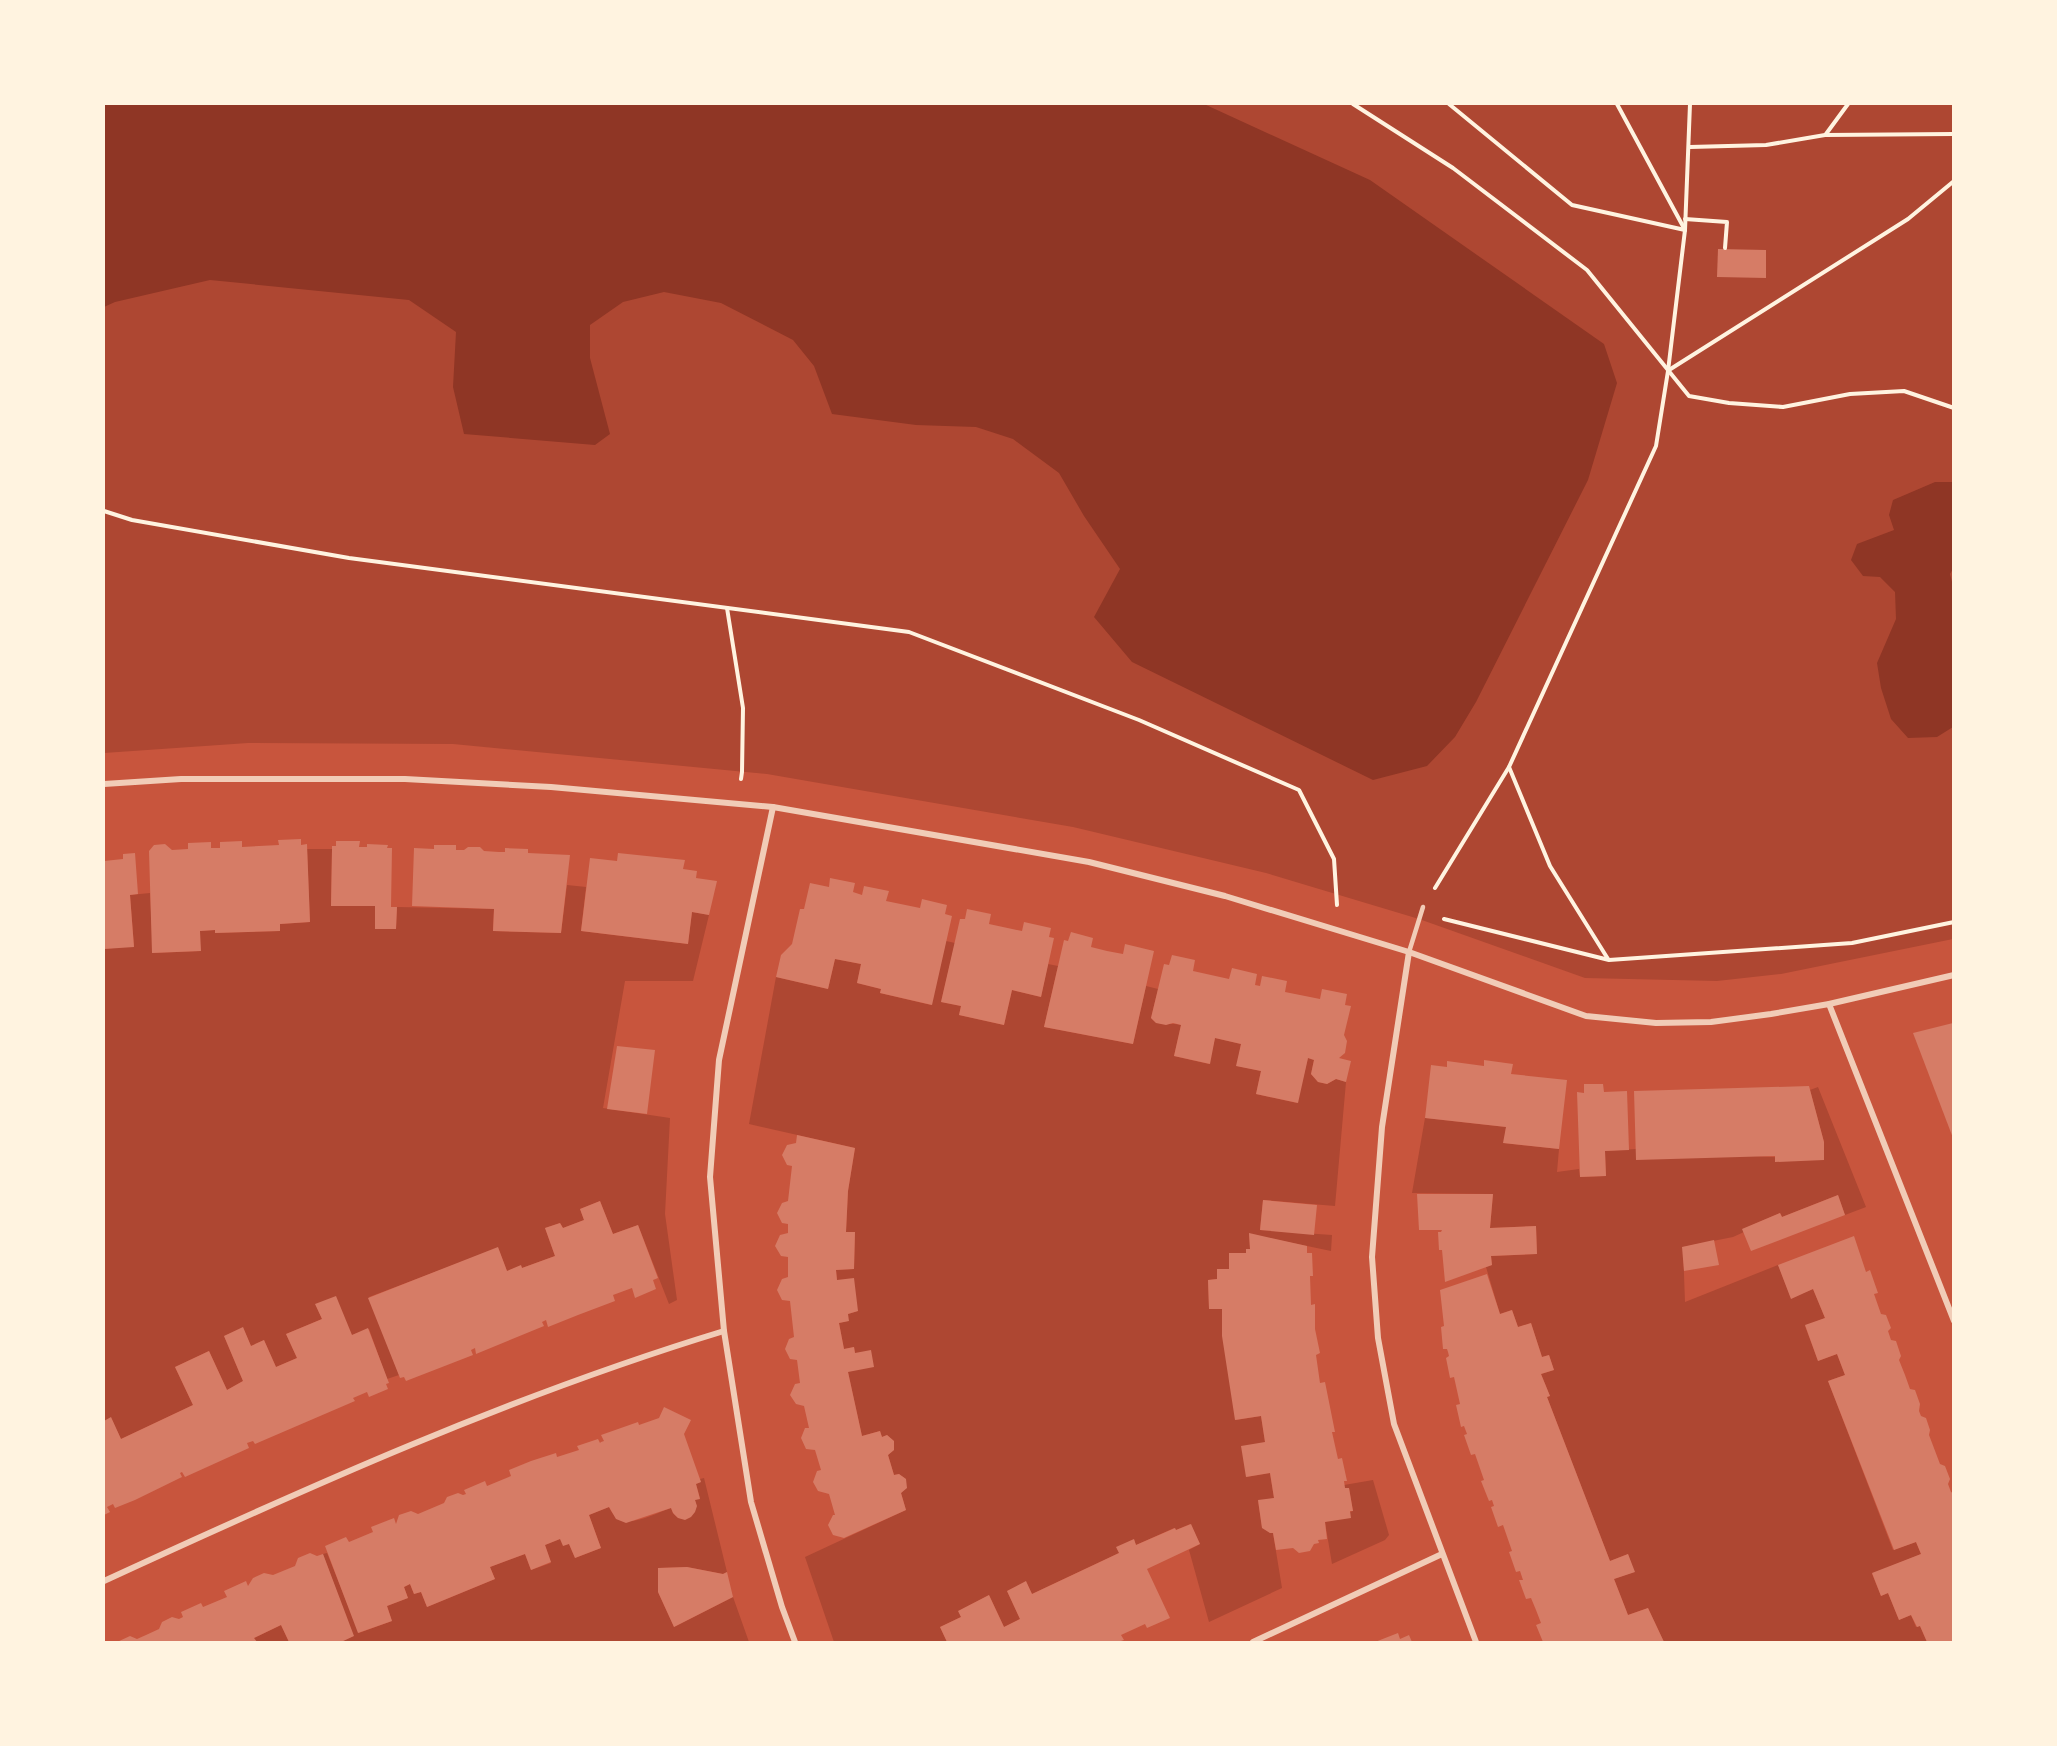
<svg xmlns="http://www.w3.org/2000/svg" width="2057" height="1746" viewBox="0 0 2057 1746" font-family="'Alegreya Sans',sans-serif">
  <rect width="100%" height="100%" fill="#c8553d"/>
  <g fill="#ae4732">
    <path d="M104 104H1953V939L1781 974 1717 981 1585 978 1419 919 1266 873 1073 827 767 774 453 744 248 743 104 753Z"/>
    <path d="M307 849H332L331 906H375V929H396L397 907 494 909 493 931 561 933 567 885 586 887 581 931 688 944 692 912 709 915 693 981H625L603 1108 670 1118 665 1214 677 1300 669 1304 638 1225 613 1234 600 1201 580 1209 584 1220 563 1228 560 1223 545 1228 555 1256 522 1268 521 1266 507 1271 498 1248 369 1297 399 1375 387 1379 369 1329 352 1335 316 1305 322 1319 286 1334 297 1358 276 1367 264 1340 251 1346 243 1328 224 1336 243 1381 227 1390 209 1351 175 1367 193 1405 121 1439 111 1418 104 1421V949L134 946 130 895 150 893 153 953 200 951V931L215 930V933L280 931V924L310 922Z"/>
    <path d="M946 941 955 943 941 1002 961 1006 959 1015 1004 1025 1012 990 1041 997 1048 964 1058 966 1044 1027 1133 1044 1146 986 1158 989 1151 1018C1160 1028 1170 1022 1181 1025L1174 1056 1209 1064 1215 1038 1241 1044 1237 1066 1261 1071 1256 1094 1297 1103 1308 1058 1314 1060 1311 1074 1318 1082 1327 1084 1336 1079 1346 1082 1335 1206 1263 1200 1260 1230 1332 1235 1331 1251 1249 1234 1250 1249H1246V1253H1229V1269H1217V1279L1208 1280 1209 1309H1222L1236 1420 1261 1416 1265 1442 1246 1477 1270 1473 1274 1498 1258 1501 1262 1527 1270 1533H1273L1282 1588 1209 1622 1189 1550 1200 1544 1190 1524 1176 1530 1174 1528 1136 1545 1134 1540 1119 1553 1032 1594 1026 1582 1007 1591 1020 1619 1004 1627 989 1595 959 1611 961 1617 940 1627 947 1642H834L805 1557 906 1510 901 1493 906 1488V1479L899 1474 894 1475 888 1455 894 1450V1441L887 1435 882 1437 880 1431 862 1436 848 1372 855 1353 854 1347 844 1349 839 1323 848 1321V1314L858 1311 837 1280 836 1270 854 1269 855 1232H846L848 1191 855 1148 749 1124 776 977 828 989 835 959 861 964 857 983 881 989 880 993 931 1005Z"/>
    <path d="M1818 1087 1866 1207 1845 1215 1838 1195 1782 1217 1780 1213 1743 1229 1744 1232 1733 1237 1683 1247 1685 1302 1778 1265 1791 1298 1813 1289 1825 1318 1805 1326 1818 1361 1837 1354 1845 1375 1828 1381 1893 1550 1916 1542 1921 1554 1872 1574 1881 1596 1888 1593 1899 1620 1911 1615 1916 1627 1920 1626 1927 1642H1664L1648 1608 1628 1615 1614 1579 1634 1572 1628 1554 1610 1561 1547 1397 1550 1396 1541 1374 1554 1370 1549 1355 1542 1357 1531 1323 1518 1327 1512 1310 1500 1314 1486 1267 1492 1265 1491 1256 1537 1254 1536 1226 1490 1228 1493 1194 1412 1193 1425 1118 1506 1127 1504 1143 1559 1149 1557 1172 1579 1169 1580 1177 1606 1176 1605 1151 1636 1149 1824 1160V1142L1810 1090Z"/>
    <path d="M704 1478 727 1572 723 1574 687 1567 658 1568V1592L674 1627 733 1597 749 1642H341L353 1636 323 1554 327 1553 359 1633 392 1621 387 1606 408 1598 404 1587 410 1584 414 1594 421 1592 427 1607 495 1579 490 1567 525 1554 531 1570 551 1563 545 1545 560 1539 569 1544 575 1558 601 1548 589 1515 609 1507C620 1534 651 1515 671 1508 676 1527 701 1518 695 1500L700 1498 696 1484 701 1482 700 1479Z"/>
    <path d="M1373 1480 1389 1535 1385 1540 1332 1564 1325 1522 1353 1511 1349 1488H1345L1344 1485Z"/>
    <path d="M281 1625 289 1642H257L254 1638Z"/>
  </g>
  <g fill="#8f3625">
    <path d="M104 104H1204L1370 180 1604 344 1617 383 1588 480 1476 702 1455 737 1427 766 1373 780 1132 662 1094 617 1120 569 1084 516 1059 473 1013 439 976 427 916 425 832 414 814 366 793 340 721 303 664 292 623 302 590 325V358L610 434 595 445 464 434 453 387 456 332 409 300 210 280 115 302 104 307Z"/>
    <path d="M1935 482H1953L1954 567 1950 574 1954 590 1953 727 1937 737 1908 738 1891 719 1881 688 1877 663 1896 619 1895 592 1880 577 1863 576 1851 560 1857 544 1894 530 1889 515 1893 500Z"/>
  </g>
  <g fill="#d67c66">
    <path d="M1718 249 1766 250V278L1717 277Z"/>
    <path d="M301 839V845L307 844 310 922 280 924V931L215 933V930L200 931 201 951 152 953 149 851 154 845 165 844 172 850 188 849V843L211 842V848H220V842L242 841V847L259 846 279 845 278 840Z"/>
    <path d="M336 841H360L359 847H367V844L388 845 387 848H392L391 907H397L396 929H375V906H331L332 849V846H336Z"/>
    <path d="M434 845H456V850H464L468 847H480L484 851 499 852H505V848L528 849V853L570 855 561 933 493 931 494 909 412 906 414 848 434 849Z"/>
    <path d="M135 853 138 894 130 895 134 947 104 949V861L123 859V854Z"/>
    <path d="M618 853 685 860 683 869 697 871 696 878 717 881 709 915 692 912 688 944 581 931 590 858 617 861Z"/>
    <path d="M830 878 855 883 853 892 862 895 864 886 889 891 886 901 920 908 922 899 947 905 945 914 952 916 932 1005 880 993 881 989 857 983 861 964 835 959 828 989 776 977 781 955 792 944 800 909H804L810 883 829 887Z"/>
    <path d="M967 909 991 914 989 924 1022 931 1024 922 1051 928 1049 937 1054 938 1041 997 1012 990 1004 1025 959 1015 961 1006 941 1002 960 919H965Z"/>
    <path d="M1071 932 1093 938 1091 947 1107 951 1123 954 1125 944 1154 951 1133 1044 1044 1027 1064 940 1068 941Z"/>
    <path d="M1172 955 1195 960 1193 971 1229 979 1232 968 1257 974 1255 985 1260 986 1262 976 1287 981 1285 992 1320 999 1322 989 1347 994 1345 1005 1351 1006 1344 1035 1347 1041 1345 1053 1339 1058 1351 1061 1346 1082 1336 1079 1327 1084 1318 1082 1311 1074 1314 1060 1308 1058 1298 1103 1256 1094 1261 1071 1236 1066 1241 1044 1215 1038 1210 1064 1174 1056 1181 1025 1173 1023 1166 1025 1156 1023 1151 1018 1164 964 1169 965Z"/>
    <path d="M1953 1023V1138L1913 1033Z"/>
    <path d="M617 1046 655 1050 647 1114 607 1109Z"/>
    <path d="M1484 1060 1513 1064 1511 1074 1567 1080 1559 1149 1503 1143 1506 1127 1425 1118 1431 1065 1447 1067V1061L1484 1066Z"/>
    <path d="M1584 1084H1603L1604 1092 1627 1091 1629 1150 1605 1151 1606 1176 1580 1177 1577 1092 1584 1093Z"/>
    <path d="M1809 1086 1824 1142V1160L1775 1162V1156L1636 1160 1634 1091Z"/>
    <path d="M797 1135 855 1148 848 1191 846 1232H855L854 1269 836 1270 837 1280 854 1278 858 1311 848 1314 849 1321 839 1323 844 1349 854 1347 855 1353 871 1350 874 1367 848 1372 862 1436 880 1431 882 1437 887 1435 894 1441V1450L888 1455 894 1475 899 1474 906 1479 907 1488 901 1493 906 1510 844 1538 833 1535 828 1525 833 1515H835L829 1494 818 1491 813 1482 817 1471 821 1470 815 1450 806 1449 801 1438 805 1428H809L804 1406 796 1404 790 1395 795 1384 800 1383 797 1360 790 1359 785 1349 789 1339 794 1337 790 1301 782 1300 777 1290 782 1279 788 1277V1257L781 1256 775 1246 780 1235 788 1233V1224L782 1223 777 1213 782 1203 788 1201 792 1166 787 1165 782 1155 787 1145 796 1143Z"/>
    <path d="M1417 1194H1493L1490 1228 1536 1226 1537 1254 1491 1256 1492 1265 1445 1282 1442 1250H1439L1438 1232H1441L1442 1230H1419Z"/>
    <path d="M1838 1195 1845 1215 1751 1251 1742 1229 1780 1213 1782 1217Z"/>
    <path d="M1263 1200 1317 1205 1314 1235 1260 1230Z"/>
    <path d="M600 1201 613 1234 638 1225 658 1278 653 1280 656 1289 635 1298 632 1288 613 1295 615 1301 578 1315 548 1327 546 1320 542 1322 544 1326 476 1354 475 1348 471 1350 473 1355 406 1381 404 1377 400 1378 368 1298 498 1247 507 1271 521 1265 522 1268 555 1256 545 1228 560 1223 563 1228 584 1220 580 1209Z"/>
    <path d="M1249 1233 1307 1246V1253H1312L1313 1276H1310L1311 1305 1315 1304V1329L1320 1353 1316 1355 1320 1383 1325 1382 1335 1432H1332L1338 1459 1342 1458 1347 1481H1344L1345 1488H1349L1353 1511H1350L1351 1518 1325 1522 1327 1539 1318 1540 1319 1543 1314 1544 1310 1551 1299 1553 1293 1548 1276 1550 1273 1533H1270L1262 1528 1258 1500 1274 1498 1270 1473 1246 1477 1241 1446 1265 1442 1261 1416 1235 1420 1222 1336V1309H1209L1208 1280 1217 1279V1269H1229V1253H1246V1249H1250Z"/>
    <path d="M1854 1236 1866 1272 1870 1270 1878 1293 1874 1294 1881 1314 1886 1315 1891 1328 1888 1331 1891 1340 1896 1341 1901 1356 1899 1360 1905 1375 1910 1389 1915 1390 1920 1404 1919 1411 1921 1416 1926 1418 1930 1430 1929 1435 1940 1464 1945 1466 1950 1479 1948 1484 1951 1492 1953 1493V1642H1927L1920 1626 1917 1627 1911 1615 1899 1620 1888 1593 1881 1596 1872 1573 1921 1554 1916 1542 1894 1550 1828 1381 1845 1375 1837 1354 1818 1361 1805 1325 1825 1318 1813 1289 1791 1299 1778 1265Z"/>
    <path d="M1714 1240 1719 1265 1684 1271 1682 1247Z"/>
    <path d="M1487 1274 1500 1314 1512 1310 1518 1327 1531 1323 1542 1357 1549 1355 1554 1370 1541 1374 1550 1396 1547 1397 1610 1561 1628 1554 1635 1572 1614 1579 1628 1615 1648 1608 1664 1642H1543L1536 1625 1541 1623 1536 1610 1531 1598 1526 1599 1519 1580H1523L1520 1571 1516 1572 1509 1552 1512 1551 1503 1525 1498 1527 1491 1507 1494 1506 1492 1500 1489 1501 1481 1481 1484 1480 1475 1454 1471 1455 1464 1435 1467 1434 1464 1426 1461 1427 1456 1405 1460 1404 1454 1377 1450 1378 1446 1358 1449 1356 1448 1352 1447 1349H1443L1441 1327 1444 1326 1440 1290Z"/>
    <path d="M336 1296 352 1335 368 1328 389 1383 386 1384 388 1389 369 1397 367 1392 353 1398 355 1401 255 1444 253 1441 247 1443 249 1448 185 1477 182 1472 180 1473 182 1477 135 1500 115 1508 113 1504 107 1507 110 1512 104 1515V1421L111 1417 121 1439 193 1405 175 1367 209 1351 227 1390 243 1381 224 1336 243 1327 251 1346 264 1340 276 1367 297 1358 286 1334 322 1319 315 1304Z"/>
    <path d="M664 1407 691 1420 684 1434 701 1482 696 1484 700 1499 695 1500 697 1506 695 1512 691 1517 685 1520 678 1518 673 1513 671 1508 626 1523 616 1519 609 1507 589 1515 601 1548 575 1558 569 1544 563 1546 560 1539 545 1545 551 1562 531 1570 525 1554 490 1567 495 1579 427 1607 421 1592 414 1594 410 1584 404 1587 408 1598 387 1606 392 1621 358 1633 325 1546 346 1537 349 1542 373 1532 371 1527 394 1518 396 1524 399 1515 411 1511 418 1514 444 1503 447 1497 458 1493 463 1495 466 1494 464 1490 485 1481 487 1486 511 1476 509 1470 531 1461 556 1453 557 1457 579 1450 577 1446 598 1439 600 1443 601 1442 604 1441 601 1435 638 1422 639 1425 659 1418Z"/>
    <path d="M1191 1524 1200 1544 1147 1569 1170 1618 1147 1628 1145 1624 1121 1635 1124 1640 1118 1642H947L940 1627 961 1617 958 1611 989 1595 1004 1627 1020 1619 1007 1591 1026 1581 1032 1594 1119 1553 1116 1547 1134 1539 1136 1545 1175 1528 1176 1530Z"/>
    <path d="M310 1553 317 1556 323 1554 354 1636 341 1642H289L281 1625 254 1638 257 1642H117L130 1636 137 1639 146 1635 159 1629 162 1622 172 1617 179 1619 183 1617 181 1612 201 1603 203 1607 227 1597 224 1591 246 1581 248 1586 253 1578 264 1573 273 1575 295 1566 298 1558Z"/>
    <path d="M687 1567 723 1574 727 1572 733 1597 674 1627 658 1592V1568Z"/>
    <path d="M1398 1633 1400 1639 1409 1635 1412 1642H1375Z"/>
  </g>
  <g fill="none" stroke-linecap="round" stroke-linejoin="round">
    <g stroke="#fff3e0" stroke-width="4">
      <path d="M1353 104 1453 168 1587 270 1689 396 1729 403 1783 407 1850 394 1904 391 1954 408"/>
      <path d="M1449 104 1572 205 1685 230"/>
      <path d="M1617 104 1685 230"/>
      <path d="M1826 134 1848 104"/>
      <path d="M1690 147 1766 145 1825 135 1954 134"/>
      <path d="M1685 219 1727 222 1725 248"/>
      <path d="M1669 370 1908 219 1954 181"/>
      <path d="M104 511 132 520 349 558 909 632 1139 720 1299 790 1334 859 1337 905"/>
      <path d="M727 608 743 708 742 772 741 779"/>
      <path d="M1509 767 1550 866 1608 959"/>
      <path d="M1435 888 1509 767 1656 446 1668 371 1685 230 1690 104"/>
      <path d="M1444 919 1609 960 1852 943 1954 922"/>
    </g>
    <path stroke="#f1ccb7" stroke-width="4.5" d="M1409 952 1423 907"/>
    <g stroke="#f1ccb7" stroke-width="6">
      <path d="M104 784 181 779H405L551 787 773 807 1089 862 1225 896 1409 952 1586 1016 1656 1023 1711 1022 1771 1014 1829 1004 1954 975"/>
      <path d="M773 807 719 1060 710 1177 724 1331 751 1502 782 1607 795 1642"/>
      <path d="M1409 952 1382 1127 1372 1257 1378 1338 1394 1424 1476 1642"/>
      <path d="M1829 1004 1954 1321"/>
      <path d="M104 1581C306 1488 510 1396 724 1331"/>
      <path d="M1253 1642 1442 1554"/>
    </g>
  </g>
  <rect width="2057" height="1746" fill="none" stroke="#fff3e0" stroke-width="210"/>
</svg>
